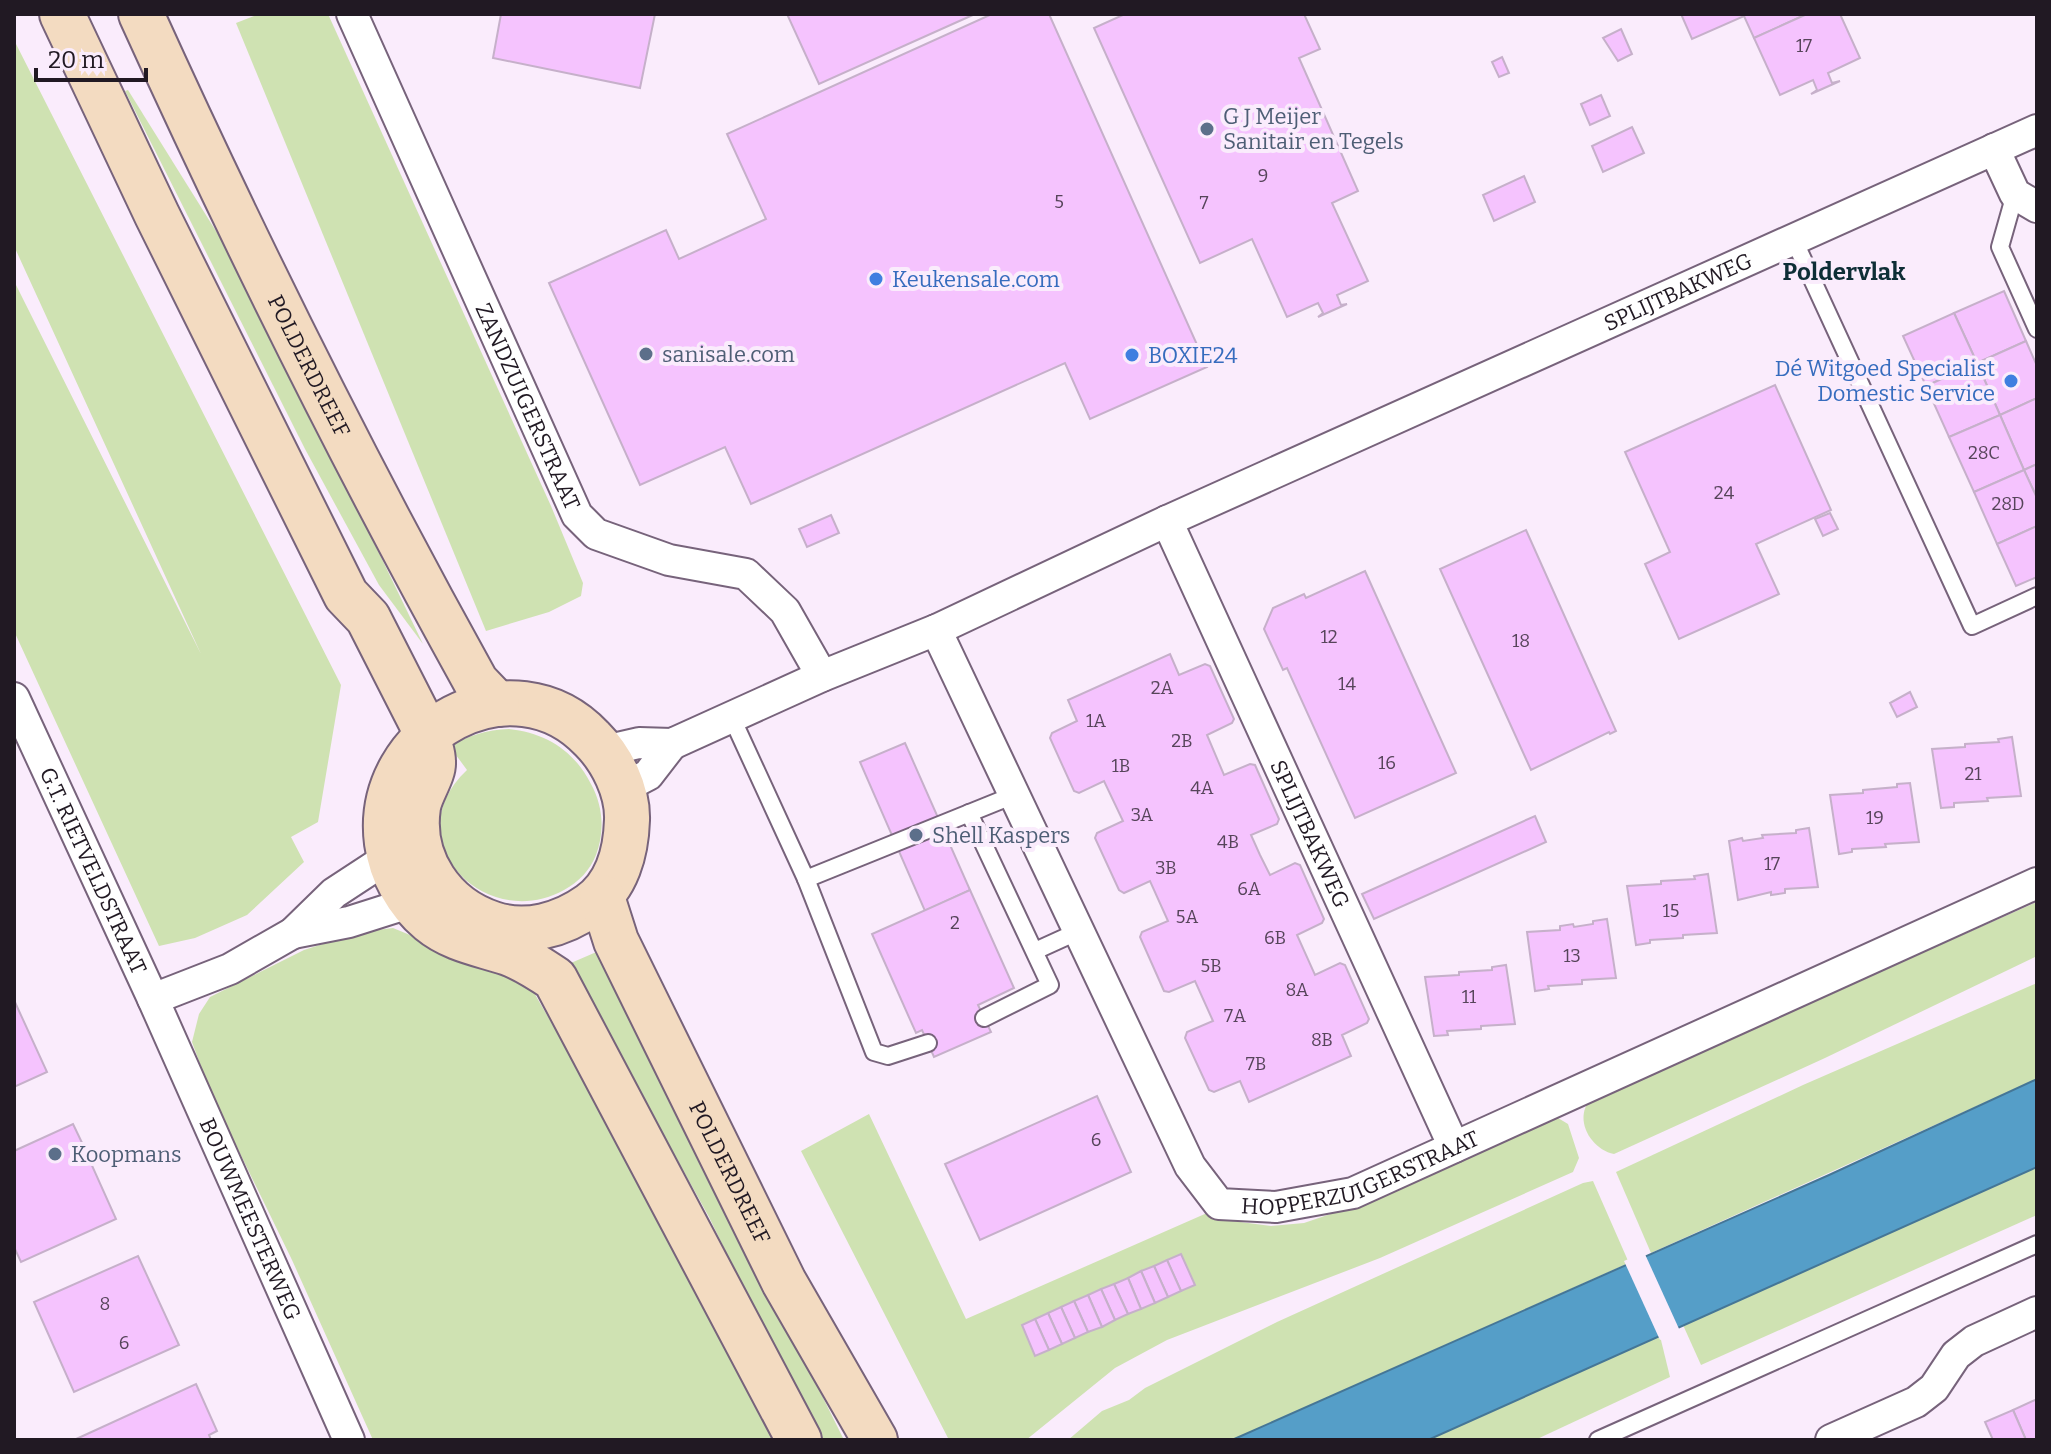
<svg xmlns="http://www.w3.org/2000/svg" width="2051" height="1454" viewBox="0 0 2051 1454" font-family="Bitter,serif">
  <rect width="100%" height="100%" fill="#faecfc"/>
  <g fill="#cfe2b2">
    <path d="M259 14H328L551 506 583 583 581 596 549 612 486 631 236 23Z"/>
    <path d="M14 40 341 685 318 822 291 837 304 862 247 915 195 938 159 946 14 631V281L201 654 14 246Z"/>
    <path d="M128 90 249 284 423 644 379 585 305 449 125 91Z"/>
    <path d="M509 729C545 733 574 750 591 784 603 806 605 831 596 855 590 870 579 882 564 890 485 934 393 839 467 770L450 747C469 735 486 730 509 729Z"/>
    <path d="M2037 902V956L1825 1058 1614 1154C1590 1149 1573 1118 1591 1099Z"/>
    <path d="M393 928 529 984 649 1192 784 1440H373L292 1260 211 1094 192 1042 199 1014 210 997 304 950 360 932Z"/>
    <path d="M601 950 844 1440H817L709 1217 642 1096 564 966Z"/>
    <path d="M2037 983V1079L1651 1253 1616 1172 1803 1085Z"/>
    <path d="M869 1114 966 1319 1207 1213 1225 1220 1271 1226 1304 1223 1363 1203 1544 1119 1558 1118 1568 1124 1579 1158 1573 1172 1380 1258 1167 1340 1115 1368 1026 1440H949L801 1151Z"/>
    <path d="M2037 1167V1215L1701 1365 1683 1325Z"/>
    <path d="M1593 1181 1629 1263 1232 1440H1068L1102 1411 1129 1400 1145 1388 1277 1322 1583 1183Z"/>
    <path d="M1660 1336 1670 1377 1535 1440H1428Z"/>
  </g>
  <path fill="#559ec8" stroke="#457696" stroke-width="2" d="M2037 1079V1167L1428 1440H1232L1829 1175Z"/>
  <path fill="#faecfc" d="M1644 1252 1680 1331 1660 1340 1624 1261Z"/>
  <g fill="#f5c3fe" stroke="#c6b0ca" stroke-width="2">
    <path d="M501 14H655L640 88 493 58Z"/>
    <path d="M787 14H975L819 84Z"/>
    <path d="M992 14H1049L1207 367 1090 419 1065 363 751 504 725 447 640 485 549 283 666 230 679 259 766 219 727 134Z"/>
    <path d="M1125 14H1304L1320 49 1299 58 1358 191 1332 203 1368 281 1337 295 1341 305 1347 304 1318 317 1323 313 1318 303 1287 317 1252 239 1200 263 1094 28Z"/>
    <path d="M1681 14H1807L1754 38 1744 16 1692 39Z"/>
    <path d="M1807 14H1840L1860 58 1828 73 1832 83 1840 81 1811 94 1817 90 1813 80 1780 95 1754 38Z"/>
    <path d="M1621 29 1632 54 1618 61 1603 38Z"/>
    <path d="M1502 57 1509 73 1499 77 1492 62Z"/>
    <path d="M1601 95 1610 116 1590 125 1581 104Z"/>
    <path d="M1632 127 1644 153 1603 172 1592 146Z"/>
    <path d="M1524 176 1535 202 1494 221 1483 195Z"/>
    <path d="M2004 291 2026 341 1977 363 1954 313Z"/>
    <path d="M1954 313 1977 363 1926 386 1903 336Z"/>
    <path d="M2026 341 2037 366V398L2000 415 1977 363Z"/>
    <path d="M1977 363 2000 415 1949 437 1926 386Z"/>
    <path d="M1775 385 1831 510 1756 544 1779 594 1679 639 1645 564 1670 552 1625 452Z"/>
    <path d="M2037 398V464L2024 470 2000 415Z"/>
    <path d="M2000 415 2024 470 1974 492 1949 437Z"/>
    <path d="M2037 464V498L2024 470Z"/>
    <path d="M2024 470 2037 498V526L1997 544 1974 492Z"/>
    <path d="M1830 513 1838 529 1823 536 1815 519Z"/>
    <path d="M831 515 839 533 807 547 799 529Z"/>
    <path d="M2037 526V577L2016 586 1997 544Z"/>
    <path d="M1526 530 1616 731 1610 734 1609 732 1531 770 1440 569Z"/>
    <path d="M1365 571 1456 773 1355 818 1287 668 1283 670 1264 629 1273 608 1304 594 1306 598Z"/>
    <path d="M1170 654 1179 675 1205 664 1210 666 1234 719 1232 723 1207 735 1224 775 1250 764 1255 765 1279 819 1277 824 1251 835 1260 855 1270 875 1295 863 1300 865 1324 919 1322 923 1297 935 1315 975 1340 963 1345 965 1369 1019 1367 1023 1342 1035 1351 1056 1249 1102 1240 1081 1214 1092 1209 1090 1185 1038 1187 1032 1213 1021 1195 981 1169 992 1164 991 1140 937 1142 932 1168 921 1150 881 1124 893 1119 890 1095 838 1097 833 1123 821 1104 781 1079 793 1074 791 1050 738 1052 733 1077 721 1068 700Z"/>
    <path d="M1910 692 1917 707 1897 717 1890 703Z"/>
    <path d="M2012 737 2021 796 1987 798 1988 801 1954 803V807L1941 808 1932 749 1965 747V744L1999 742 1998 739Z"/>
    <path d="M905 743 970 890 925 911 860 762Z"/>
    <path d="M1910 783 1919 842 1885 844 1886 847 1852 849V852L1839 854 1830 795 1863 793V790L1897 787V784Z"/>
    <path d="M1535 816 1546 842 1374 919 1362 894Z"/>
    <path d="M1809 828 1818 887 1785 889V893L1771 895V892L1738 900 1729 841 1742 838 1743 841 1763 838 1762 835 1796 833V830Z"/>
    <path d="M1708 874 1717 933 1683 935V938L1650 940V943L1636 945 1627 886 1661 884V881L1695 879 1694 876Z"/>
    <path d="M970 890 1014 988 978 1005 991 1032 934 1057 922 1030 916 1033 872 934Z"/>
    <path d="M1607 919 1616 978 1582 980V984L1548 986 1549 989 1535 991 1527 932 1560 930V926L1573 924 1574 927 1593 924V921Z"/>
    <path d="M1506 965 1515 1024 1481 1026V1029L1447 1031 1448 1035 1434 1036 1425 977 1459 975V972L1492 970V967Z"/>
    <path d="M14 1000 47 1072 14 1087Z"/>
    <path d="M1097 1096 1131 1172 980 1240 945 1164Z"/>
    <path d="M73 1124 84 1147 78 1151 84 1164 90 1161 116 1219 21 1262 14 1247V1151Z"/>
    <path d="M1181 1254 1195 1285 1181 1291 1167 1260Z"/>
    <path d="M138 1256 179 1345 74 1392 34 1302Z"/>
    <path d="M1167 1260 1181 1291 1168 1297 1154 1266Z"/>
    <path d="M1154 1266 1168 1297 1155 1303 1141 1271Z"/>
    <path d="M1141 1271 1155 1303 1141 1309 1128 1278Z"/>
    <path d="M1128 1278 1141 1309 1128 1314 1114 1284Z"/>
    <path d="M1114 1284 1128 1314 1115 1320 1101 1289Z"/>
    <path d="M1101 1289 1115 1320 1102 1327 1088 1295Z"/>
    <path d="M1088 1295 1102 1327 1088 1332 1074 1301Z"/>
    <path d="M1074 1301 1088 1332 1075 1338 1061 1307Z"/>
    <path d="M1061 1307 1075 1338 1062 1344 1048 1313Z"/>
    <path d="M1048 1313 1062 1344 1049 1350 1035 1319Z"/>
    <path d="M1035 1319 1049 1350 1035 1356 1022 1325Z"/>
    <path d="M196 1384 217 1431 209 1435 211 1440H74Z"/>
    <path d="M2037 1399V1440H2026L2013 1410Z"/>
    <path d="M2013 1410 2026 1440H1993L1985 1422Z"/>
  </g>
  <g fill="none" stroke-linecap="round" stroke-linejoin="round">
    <defs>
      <g id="service">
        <path d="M2015 194 2000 247 2037 329"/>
        <path d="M1794 240 1972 626 2037 596"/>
        <path d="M732 718 806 879 1014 795"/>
        <path d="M969 813 1050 985 984 1018"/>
        <path d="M806 879 874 1052 888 1056 928 1043"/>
        <path d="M1035 951 1079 931"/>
        <path d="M1598 1440 2037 1244"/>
      </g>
      <g id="minor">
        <path id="s1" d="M352 14 577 515 596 534 669 560 746 574 785 611 822 676"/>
        <path d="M1994 149 2015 194 2037 207"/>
        <path id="s2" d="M1167 521 1454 1147"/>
        <path id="s3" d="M936 630 1190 1166 1219 1204 1276 1207 1353 1193 2037 883"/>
        <path id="s4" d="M14 698 153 999 349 1440"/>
        <path id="s5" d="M604 751 639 743 672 744 822 676 936 630 1167 521 2037 130"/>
        <path d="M623 788 648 775 672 744"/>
        <path d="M293 933 349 922 412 902"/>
        <path d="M153 999 230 969 293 933 334 893 389 857"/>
        <path d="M1831 1440 1916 1402 1934 1388 1956 1355 1974 1341 2037 1312"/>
      </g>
      <g id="secondary">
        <path d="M62 14 157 215 346 595 368 618 421 722C425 734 433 749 433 762 434 774 420 793 418 807 410 860 443 908 493 924 526 935 562 925 590 905 617 886 626 852 627 820 628 791 612 759 592 739 513 655 372 731 387 843 391 873 407 902 430 921 453 940 481 944 508 953 525 959 540 969 555 979L799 1440"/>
        <path id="s6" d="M141 14C244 241 355 464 476 682L497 704"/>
        <path id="s7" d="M602 897 616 941 784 1282 875 1440"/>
      </g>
    </defs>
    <use href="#service" stroke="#77637b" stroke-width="20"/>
    <use href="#minor" stroke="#77637b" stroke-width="34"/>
    <use href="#secondary" stroke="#77637b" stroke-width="48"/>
    <use href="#service" stroke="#fff" stroke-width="16"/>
    <use href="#minor" stroke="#fff" stroke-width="30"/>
    <use href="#secondary" stroke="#f3dbc1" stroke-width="44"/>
  </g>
  <g fill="#5c6f8a" stroke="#faecfc" stroke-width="3">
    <circle cx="1207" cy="129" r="8"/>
    <circle cx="646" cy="354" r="8"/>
    <circle cx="916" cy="835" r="8"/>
    <circle cx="55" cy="1154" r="8"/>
  </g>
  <g fill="#3f7fe0" stroke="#faecfc" stroke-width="3">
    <circle cx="876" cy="279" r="8"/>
    <circle cx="1132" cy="355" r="8"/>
    <circle cx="2011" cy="381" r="8"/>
  </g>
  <g text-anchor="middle" stroke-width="8" stroke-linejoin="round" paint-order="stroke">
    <g font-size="18" fill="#56445a">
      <text x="1804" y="52">17</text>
      <text x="1263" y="182">9</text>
      <text x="1059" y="208">5</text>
      <text x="1204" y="209">7</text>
      <text x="1984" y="459">28C</text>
      <text x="1724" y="499">24</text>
      <text x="2008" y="510">28D</text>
      <text x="1329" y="643">12</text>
      <text x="1521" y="647">18</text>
      <text x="1347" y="690">14</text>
      <text x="1162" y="694">2A</text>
      <text x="1096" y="727">1A</text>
      <text x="1182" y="747">2B</text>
      <text x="1387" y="769">16</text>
      <text x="1121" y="772">1B</text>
      <text x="1973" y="780">21</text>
      <text x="1202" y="794">4A</text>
      <text x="1142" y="821">3A</text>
      <text x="1875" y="824">19</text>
      <text x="1228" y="848">4B</text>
      <text x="1772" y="870">17</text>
      <text x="1166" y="874">3B</text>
      <text x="1249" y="895">6A</text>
      <text x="1671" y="917">15</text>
      <text x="1187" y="923">5A</text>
      <text x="955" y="929">2</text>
      <text x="1275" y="944">6B</text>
      <text x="1572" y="962">13</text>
      <text x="1211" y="972">5B</text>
      <text x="1297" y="996">8A</text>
      <text x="1469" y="1003">11</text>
      <text x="1235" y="1022">7A</text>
      <text x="1322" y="1046">8B</text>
      <text x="1256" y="1070">7B</text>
      <text x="1096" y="1146">6</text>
      <text x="105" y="1310">8</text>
      <text x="124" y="1349">6</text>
    </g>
    <g font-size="22" fill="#4e5e75" stroke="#faecfc" text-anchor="start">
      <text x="1223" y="124">G J Meijer<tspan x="1223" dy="25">Sanitair en Tegels</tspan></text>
      <text x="662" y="362">sanisale.com</text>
      <text x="932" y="843">Shell Kaspers</text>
      <text x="71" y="1162">Koopmans</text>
    </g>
    <g font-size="22" fill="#366cbe" stroke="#faecfc" text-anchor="start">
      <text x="892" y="287">Keukensale.com</text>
      <text x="1148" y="363">BOXIE24</text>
      <text x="1995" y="376" text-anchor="end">Dé Witgoed Specialist<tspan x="1995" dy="25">Domestic Service</tspan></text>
    </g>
    <g font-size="22" fill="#211923" stroke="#faecfc">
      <text dy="8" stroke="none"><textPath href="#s5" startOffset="1172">SPLIJTBAKWEG</textPath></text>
      <text dy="8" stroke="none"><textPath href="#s6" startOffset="390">POLDERDREEF</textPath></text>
      <text dy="8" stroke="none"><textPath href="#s1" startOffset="430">ZANDZUIGERSTRAAT</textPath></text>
      <text dy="8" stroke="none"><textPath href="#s2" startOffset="344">SPLIJTBAKWEG</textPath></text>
      <text dy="8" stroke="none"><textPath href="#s4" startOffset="190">G.T. RIETVELDSTRAAT</textPath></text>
      <text dy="8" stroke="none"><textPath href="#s3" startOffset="788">HOPPERZUIGERSTRAAT</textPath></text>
      <text dy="8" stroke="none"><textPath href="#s7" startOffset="304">POLDERDREEF</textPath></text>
      <text dy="8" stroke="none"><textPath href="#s4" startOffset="572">BOUWMEESTERWEG</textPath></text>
    </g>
    <g font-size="24" font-weight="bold" fill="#0e2e36" stroke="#faecfc">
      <text x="1844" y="280">Poldervlak</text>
    </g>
  </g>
  <rect width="2051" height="1454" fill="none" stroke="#211923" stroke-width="32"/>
  <path d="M36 68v12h110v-12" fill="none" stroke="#211923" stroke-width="4"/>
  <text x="48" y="68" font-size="24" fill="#211923" stroke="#faecfc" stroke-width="6" paint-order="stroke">20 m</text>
</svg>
